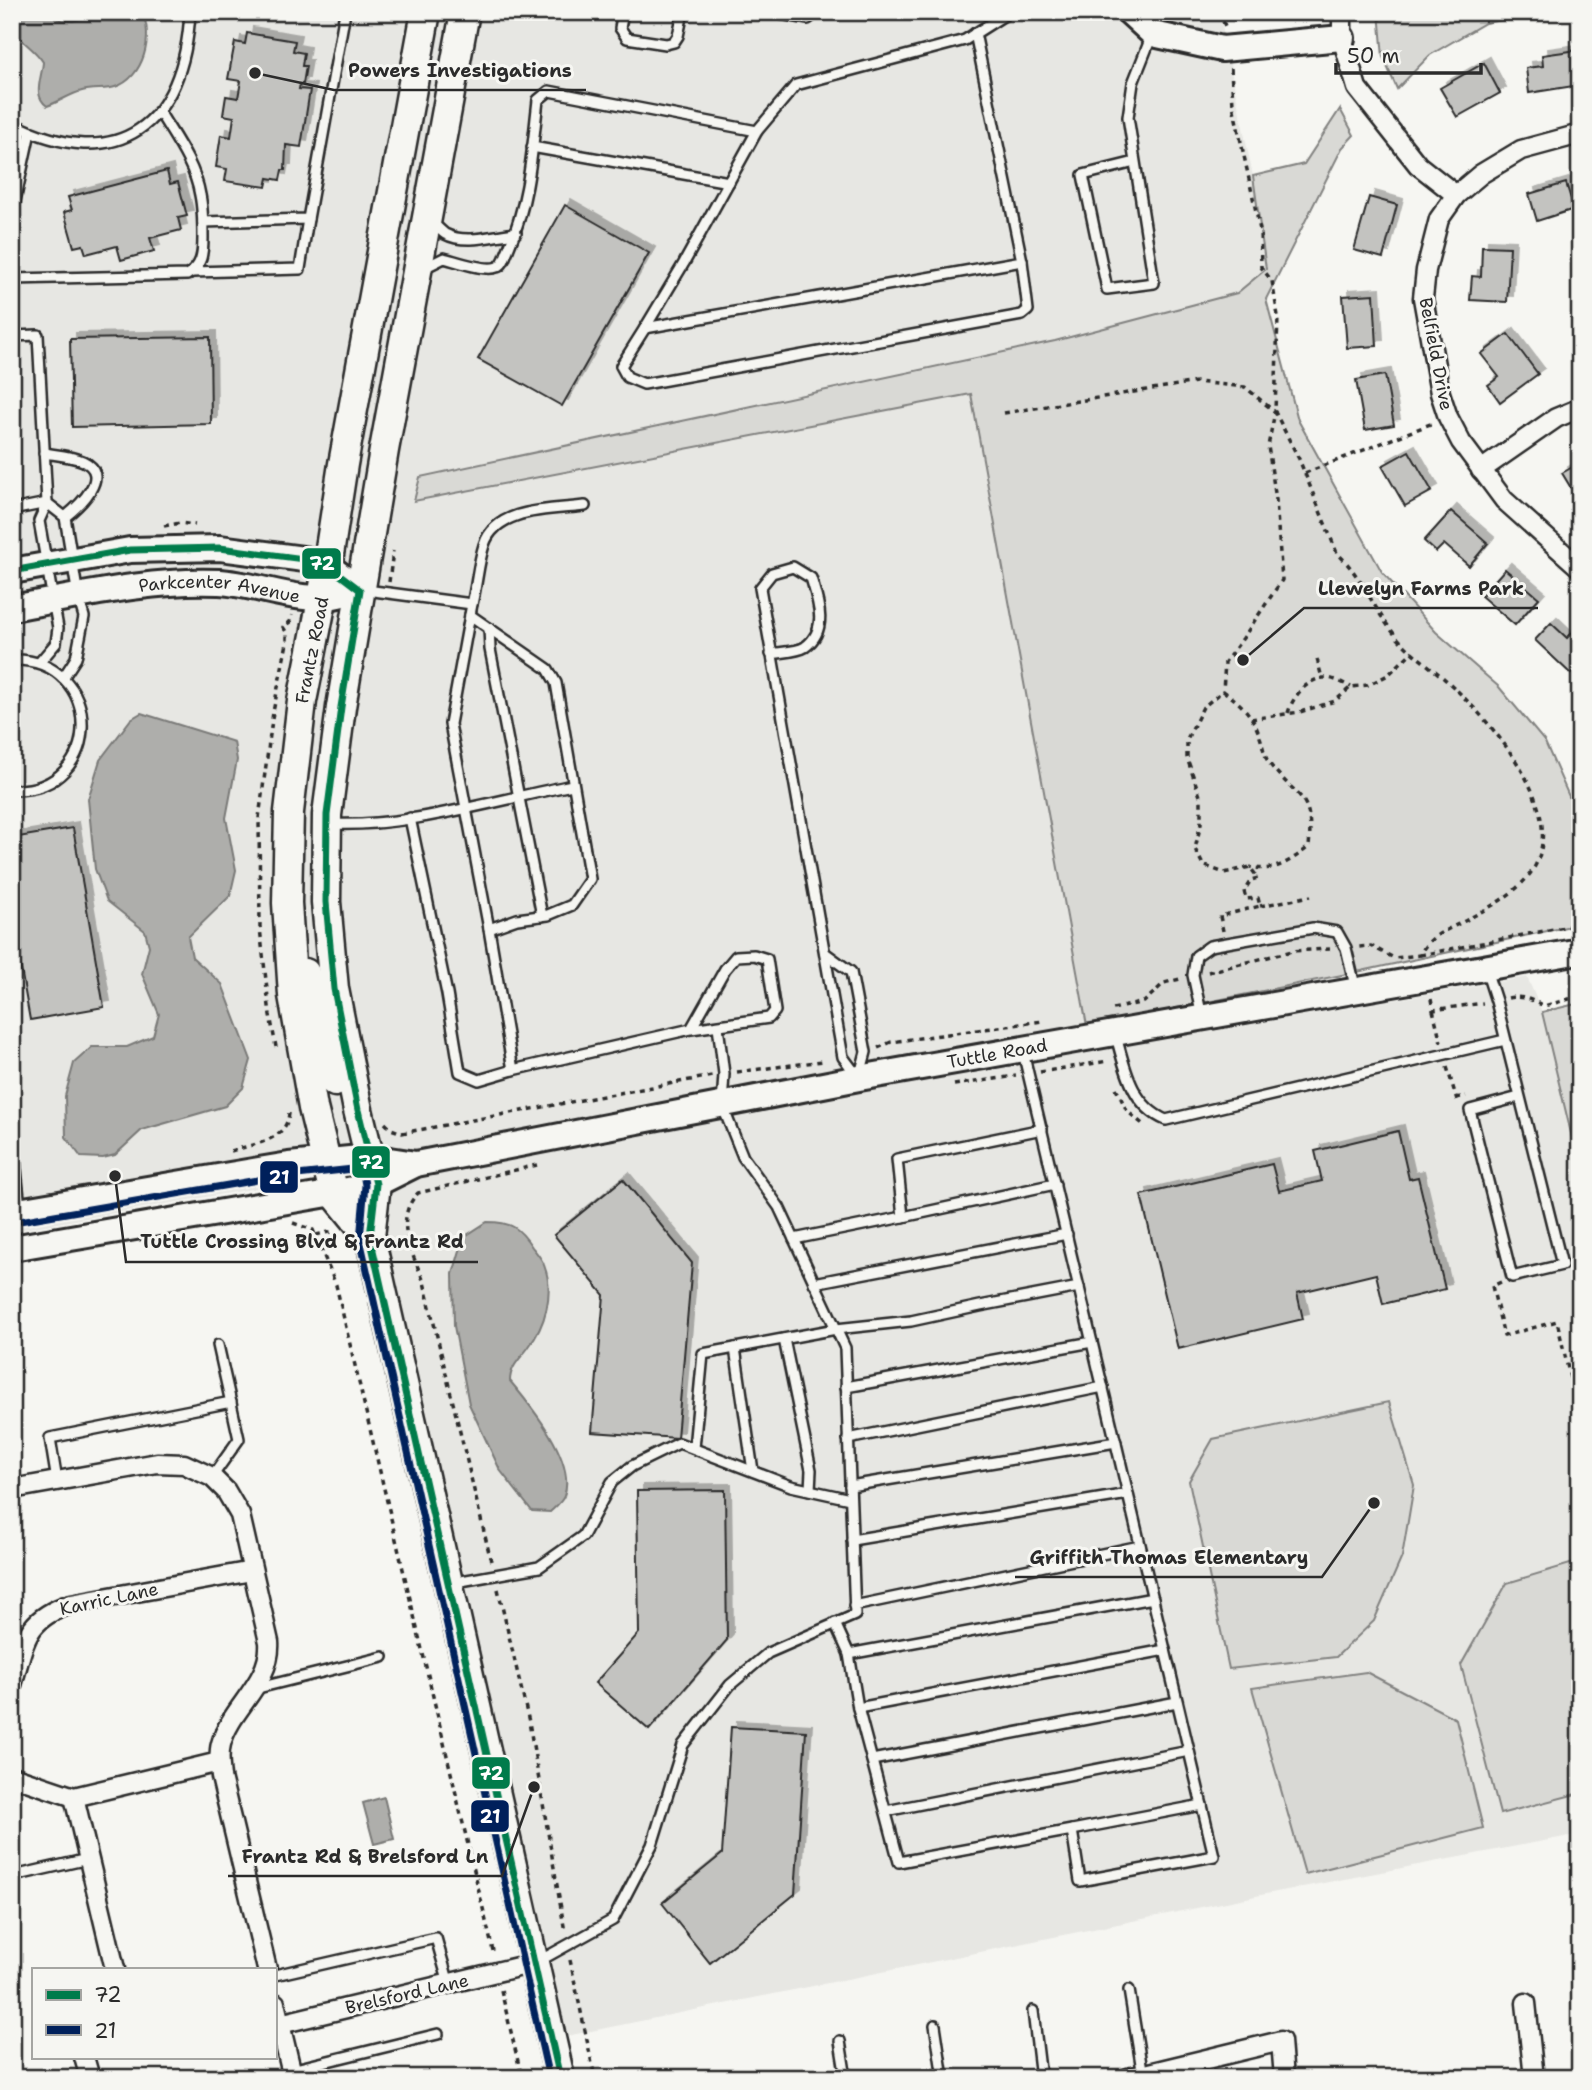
<svg xmlns="http://www.w3.org/2000/svg" width="1592" height="2090" viewBox="0 0 1592 2090" font-family="'Shantell Sans',sans-serif">
  <defs>
    <filter id="shadow"><feDropShadow dx="6" dy="-6" stdDeviation="0" flood-color="#0004"/></filter>
  </defs>
  <rect width="100%" height="100%" fill="#f6f6f2"/>
  <filter id="ink" filterUnits="userSpaceOnUse"><feTurbulence type="fractalNoise" baseFrequency=".0143" numOctaves="2"/><feDisplacementMap in="SourceGraphic" scale="14" xChannelSelector="R" yChannelSelector="G"/><feConvolveMatrix kernelMatrix="1 2 1 2 8 2 1 2 1" color-interpolation-filters="sRGB"/></filter>
  <g filter="url(#ink)">
    <path fill="#e7e7e3" d="M12 12H1219L1253 176 1266 270 1237 293 1055 341 420 477 414 501 971 394 1091 1052 1527 977 1542 1012 1580 1171V1834L1261 1895 542 2041 348 1172 12 1231Z"/>
    <g fill="#d9d9d5" stroke="#828280" stroke-width="2">
      <path d="M1379 12H1545L1485 23 1430 55 1397 89 1383 57Z"/>
      <path d="M1340 109 1354 135 1342 148 1266 299 1298 420 1382 572 1436 632 1499 687 1545 742 1575 810 1580 831V924L1352 973 1087 1026 971 394 414 501 420 477 1055 341 1237 293 1266 269 1253 176 1304 164Z"/>
      <path d="M1580 1003V1171L1542 1012Z"/>
      <path d="M1389 1402 1414 1485 1402 1557 1374 1621 1336 1657 1229 1669 1189 1481 1213 1439Z"/>
      <path d="M1580 1561V1793L1500 1814 1461 1665 1507 1583Z"/>
      <path d="M1366 1672 1456 1719 1483 1828 1305 1874 1252 1688Z"/>
    </g>
    <g fill="#aeaeab" stroke="#7a7a78" stroke-width="2">
      <path d="M14 12H45L62 20 73 21 90 16 94 12H142C154 36 144 78 115 87 105 90 93 88 82 91 70 94 59 102 47 106 32 95 42 78 43 62 30 41 7 39 14 12Z"/>
      <path d="M141 713 234 742 237 760 226 818 236 870 230 896 188 937 192 957 222 984 251 1060 243 1088 225 1106 142 1130 115 1155 103 1158 81 1157 66 1137 65 1096 74 1063 92 1047H127L153 1036 159 1014 142 974 149 946 145 931 107 901 95 869 88 799 100 760 131 719Z"/>
      <path d="M487 1222C511 1222 519 1227 532 1247 536 1252 542 1259 544 1265 555 1293 545 1326 528 1348 520 1359 510 1367 510 1381 531 1406 577 1461 564 1496 562 1502 554 1508 550 1512L532 1511 500 1470 469 1404 454 1326 453 1274 464 1237Z"/>
      <path d="M384 1797 394 1839 374 1844 363 1803Z"/>
    </g>
    <g fill="#c3c3c0" stroke="#2b2b2b" stroke-width="2" filter="url(#shadow)">
      <path d="M247 33 295 41 293 51 304 53 302 66H306L303 84H300L299 89 310 90 301 147 286 145 285 170H282L280 180 268 178 266 187 225 181 227 169 216 167 221 135 231 137 234 117 223 115 226 96 238 98 241 81 228 79 235 42 245 44Z"/>
      <path d="M1578 50 1580 85 1529 93 1526 68 1543 66 1542 55Z"/>
      <path d="M1484 63 1500 93 1457 117 1440 88Z"/>
      <path d="M167 171 170 184 178 182 187 216 178 218 181 230 150 238 154 251 121 260 117 246 86 254 83 245 74 247 64 212 72 210 68 197Z"/>
      <path d="M1566 183 1574 209 1537 221 1529 194Z"/>
      <path d="M1369 197 1397 205 1383 258 1354 250Z"/>
      <path d="M565 205 649 253 562 406 478 359Z"/>
      <path d="M1482 246 1510 247 1507 302 1470 300 1472 276 1481 277Z"/>
      <path d="M1374 294 1377 346 1347 348 1343 296Z"/>
      <path d="M1508 334 1538 374 1500 402 1488 385 1499 377 1481 354Z"/>
      <path d="M210 337 211 424 72 427 70 339Z"/>
      <path d="M1385 375 1394 425 1365 430 1356 380Z"/>
      <path d="M1409 451 1432 491 1405 506 1382 466Z"/>
      <path d="M1580 463V503L1562 473Z"/>
      <path d="M1451 511 1488 543 1469 566 1444 544 1436 552 1424 541Z"/>
      <path d="M1505 569 1539 598 1515 625 1481 596Z"/>
      <path d="M1551 623 1567 638 1580 625V665L1571 674 1535 640Z"/>
      <path d="M73 828 104 1007 30 1020 12 919V838Z"/>
      <path d="M1398 1131 1409 1179 1418 1177 1445 1289 1383 1304 1376 1274 1297 1293 1303 1319 1178 1349 1141 1195 1272 1164 1279 1191 1322 1181 1315 1151Z"/>
      <path d="M623 1179 692 1263 677 1438 592 1432 604 1295 554 1235Z"/>
      <path d="M725 1490 727 1640 649 1730 595 1683 639 1633 637 1491Z"/>
      <path d="M731 1727 806 1731 795 1894 710 1963 662 1903 722 1854Z"/>
    </g>
    <g fill="none" stroke-linecap="round" stroke-linejoin="round">
      <defs>
        <g id="lane">
          <path d="M623 12 620 28 627 38 666 44 674 42 678 36 683 12"/>
          <path d="M769 12 808 19 817 12"/>
          <path d="M12 123C118 176 184 125 190 12"/>
          <path d="M757 131 684 263 645 328 1022 261 975 33"/>
          <path d="M532 147 729 182"/>
          <path d="M1135 162 1083 175 1107 289 1154 283 1128 117 1133 83 1152 35"/>
          <path d="M12 215 30 132"/>
          <path d="M203 222 308 219 345 12"/>
          <path d="M432 222C436 226 441 231 445 234 466 245 494 235 516 233"/>
          <path d="M424 268 444 258C456 261 486 272 497 267 504 265 505 256 508 250 529 202 532 152 538 100L549 91 757 131 796 85 965 40 1009 12"/>
          <path d="M193 272 300 269 308 219"/>
          <path d="M12 279 187 275C202 267 203 253 203 238 203 224 203 209 200 195 195 165 175 138 160 113"/>
          <path d="M645 328 621 366 627 377 644 384 1022 315 1028 310 1022 261"/>
          <path d="M12 336 38 335 47 503 39 521 58 628 56 643 39 663"/>
          <path d="M44 453C56 455 72 456 83 461 113 475 79 506 65 517"/>
          <path d="M12 510 47 503 65 517 78 596 84 617 76 658 63 678"/>
          <path d="M366 590 472 604C477 584 478 564 484 545 496 507 552 510 585 506"/>
          <path d="M472 604 450 724 489 929"/>
          <path d="M470 615 548 669 556 683 590 879 572 905 548 915 517 919 489 929 513 1070"/>
          <path d="M489 628 490 649 542 916"/>
          <path d="M771 654C781 652 797 652 805 647 829 630 818 601 811 578L793 567 772 573 760 588 843 1057 858 1077"/>
          <path d="M12 660C105 657 106 793 12 790"/>
          <path d="M410 818 447 994 460 1072 479 1080 513 1070 691 1029 769 1018 775 1011 767 959 754 955 736 956 725 969 691 1029"/>
          <path d="M329 824C408 828 495 800 573 785"/>
          <path d="M825 953 851 972 866 1052 860 1075"/>
          <path d="M1486 970 1496 1001 1562 1265 1512 1277 1470 1110 1519 1097"/>
          <path d="M1202 1017 1193 975 1196 956 1210 946 1313 928 1337 932 1346 948 1356 990"/>
          <path d="M1116 1036C1125 1069 1132 1106 1166 1120L1505 1040"/>
          <path d="M12 1129 20 1208"/>
          <path d="M903 1217 1055 1184"/>
          <path d="M794 1239 903 1217 897 1159 1042 1129"/>
          <path d="M814 1283 1067 1234"/>
          <path d="M784 1339 811 1470 810 1490"/>
          <path d="M735 1348 753 1471"/>
          <path d="M846 1387 1092 1342"/>
          <path d="M848 1439 1103 1387"/>
          <path d="M694 1448 703 1354 836 1329 911 1321 980 1306 1079 1287"/>
          <path d="M212 1477 239 1439 218 1345"/>
          <path d="M57 1481 50 1438 231 1402"/>
          <path d="M850 1486 1116 1442"/>
          <path d="M852 1540 1128 1494"/>
          <path d="M450 1583 539 1567 583 1536 612 1482 632 1466 679 1443 791 1486 850 1499"/>
          <path d="M854 1606 1140 1546"/>
          <path d="M835 1623 849 1654 858 1708 899 1862 1072 1830 1080 1881 1214 1856 1023 1052"/>
          <path d="M849 1654 1153 1598"/>
          <path d="M254 1689 383 1657"/>
          <path d="M858 1708 1165 1650"/>
          <path d="M872 1760 1177 1702"/>
          <path d="M886 1811 1189 1751"/>
          <path d="M1072 1830 1202 1805"/>
          <path d="M18 1875 88 1859"/>
          <path d="M539 1961 613 1920 652 1845 683 1745 730 1685 768 1653 855 1615 845 1348 779 1207 743 1157 722 1105 724 1074 718 1026"/>
          <path d="M275 1975 436 1938 449 1984"/>
          <path d="M1129 1990 1143 2076"/>
          <path d="M1033 2011 1041 2078"/>
          <path d="M935 2025 943 2078"/>
          <path d="M840 2041 846 2078"/>
          <path d="M291 2070 438 2034"/>
        </g>
        <g id="street">
          <path d="M1342 12V38L1357 88 1418 165 1456 195"/>
          <path d="M1580 134 1521 150 1481 174 1456 195 1439 219 1426 270 1423 298 1440 393 1448 417 1461 442 1504 500 1580 568"/>
          <path d="M1481 470 1556 418 1580 408"/>
          <path d="M12 1489 157 1463 184 1464 212 1477 226 1491 240 1515 269 1642C272 1682 230 1708 221 1744 218 1755 220 1767 221 1777L267 1969"/>
          <path d="M12 1685C25 1642 24 1619 71 1604L252 1571"/>
          <path d="M12 1776 74 1797 219 1762"/>
          <path d="M74 1797 115 1969"/>
          <path d="M275 2003 293 2078"/>
          <path d="M1526 2003 1534 2078"/>
          <path d="M280 2024 534 1963"/>
          <path d="M84 2057 90 2078"/>
          <path d="M1128 2078 1281 2041 1284 2078"/>
        </g>
        <g id="secondary">
          <path d="M1129 12 1153 34 1222 49 1342 38"/>
          <path d="M12 571 130 550 220 548 304 559 327 565 360 590"/>
          <path id="s1" d="M12 608C80 596 150 579 219 582 259 584 300 605 339 595"/>
          <path d="M12 1212 289 1165 370 1157 416 1164"/>
          <path id="s2" d="M12 1248 334 1193 376 1184 416 1164 859 1078 1580 951"/>
        </g>
        <g id="primary">
          <path d="M465 12 384 450 341 707 327 815 326 902 334 989 358 1110 376 1184 370 1237 560 2078"/>
          <path d="M305 973 335 1082"/>
          <path id="s3" d="M370 1237 334 1193 313 1108 293 995 287 903 289 812 302 701 322 600 343 464 426 12"/>
        </g>
      </defs>
      <use href="#lane" stroke="#2b2b2b" stroke-width="14"/>
      <use href="#street" stroke="#2b2b2b" stroke-width="23"/>
      <use href="#secondary" stroke="#2b2b2b" stroke-width="30"/>
      <use href="#primary" stroke="#2b2b2b" stroke-width="33"/>
      <g stroke="#2b2b2b" stroke-width="3.5" stroke-dasharray="5 5" stroke-linecap="butt">
        <path d="M1219 12 1225 26"/>
        <path d="M1231 68 1233 105 1260 230 1261 267 1272 281 1278 316 1275 412 1299 459 1337 553C1361 575 1372 606 1392 631 1406 650 1429 665 1447 681 1488 719 1567 805 1535 866 1522 890 1492 906 1470 918 1451 929 1429 934 1420 955L1394 958 1371 946 1359 947"/>
        <path d="M1004 413 1196 382 1245 387 1275 412 1268 446 1276 500 1282 580 1243 638 1225 662 1223 691"/>
        <path d="M1305 473 1433 423"/>
        <path d="M164 526 180 523 195 525"/>
        <path d="M389 582 393 551"/>
        <path d="M1317 659 1322 678"/>
        <path d="M1288 713C1292 698 1306 680 1323 678 1332 677 1343 683 1351 687"/>
        <path d="M1251 719 1300 712 1335 701 1351 687 1368 685 1388 675 1413 651"/>
        <path d="M1260 906 1311 896"/>
        <path d="M1223 931 1220 916 1260 906 1258 898 1246 899 1244 891 1251 880 1258 878 1250 867 1224 873 1203 865 1195 849 1201 823V799L1187 758V739L1203 707 1223 691C1241 703 1253 715 1260 737 1263 745 1264 756 1269 763 1297 800 1314 791 1309 847 1290 861 1275 873 1250 867"/>
        <path d="M1420 955 1580 924"/>
        <path d="M1208 972 1292 951 1330 949"/>
        <path d="M1508 998C1522 995 1532 1000 1544 1006L1580 996"/>
        <path d="M1431 999 1433 1010 1483 1003"/>
        <path d="M1113 1009 1144 1002 1164 983 1180 979"/>
        <path d="M1433 1010 1441 1042"/>
        <path d="M276 1047 270 1015 260 928 259 818 273 712 287 643V633L283 627 290 622 292 615"/>
        <path d="M878 1048 891 1042 926 1037 1043 1021"/>
        <path d="M1447 1067 1457 1100"/>
        <path d="M737 1072 823 1061"/>
        <path d="M1040 1072 1108 1061"/>
        <path d="M954 1085 1016 1076"/>
        <path d="M1116 1088 1127 1111 1145 1126"/>
        <path d="M1456 1098 1466 1096"/>
        <path d="M385 1123 391 1129 402 1133 712 1076"/>
        <path d="M231 1151C253 1144 287 1141 289 1113"/>
        <path d="M293 1223 313 1230 336 1285 494 1955"/>
        <path d="M316 1235 334 1231"/>
        <path d="M1501 1282 1492 1286 1504 1336 1557 1321 1580 1421"/>
        <path d="M491 1561 424 1282C413 1254 392 1220 418 1193L537 1165"/>
        <path d="M498 1589 529 1722 565 1932"/>
        <path d="M570 1960 595 2078"/>
        <path d="M501 1990 522 2078"/>
      </g>
      <use href="#lane" stroke="#f6f6f2" stroke-width="9"/>
      <use href="#street" stroke="#f6f6f2" stroke-width="18"/>
      <use href="#secondary" stroke="#f6f6f2" stroke-width="24"/>
      <use href="#primary" stroke="#f6f6f2" stroke-width="28"/>
      <defs>
        <path id="bus-1" d="M12 571 130 550 220 548 304 559 327 565 360 590 341 707 327 815 326 902 334 989 358 1110 376 1184 370 1237 560 2078"/>
        <path id="bus-2" d="M14 1222 269 1178 362 1168 365 1185 360 1239 549 2078"/>
      </defs>
      <use href="#bus-1" stroke="#f6f6f2" stroke-width="12"/>
      <use href="#bus-2" stroke="#f6f6f2" stroke-width="12"/>
      <use href="#bus-1" stroke="#007b4b" stroke-width="7"/>
      <use href="#bus-2" stroke="#00205b" stroke-width="7"/>
    </g>
  </g>
  <g text-anchor="middle" stroke-width="6" stroke-linejoin="round" paint-order="stroke">
    <g font-size="18" fill="#2b2b2b" stroke="#f6f6f2">
      <text transform="translate(1436 354) rotate(79)" y="6">Belfield Drive</text>
      <text dy="6" stroke="none"><textPath href="#s1" startOffset="210">Parkcenter Avenue</textPath></text>
      <text dy="6" stroke="none"><textPath href="#s3" startOffset="606">Frantz Road</textPath></text>
      <text dy="6" stroke="none"><textPath href="#s2" startOffset="1006">Tuttle Road</textPath></text>
      <text transform="translate(109 1599) rotate(-12)" y="6">Karric Lane</text>
      <text transform="translate(407 1994) rotate(-13)" y="6">Brelsford Lane</text>
    </g>
  </g>
  <path fill="none" stroke="#2b2b2b" stroke-width="2.5" d="M255 73L334 90H586M1243 660L1304 608H1538M115 1176L126 1262H478M1374 1503L1322 1577H1015M534 1787L502 1876H228"/>
  <g fill="#2b2b2b" stroke="#f6f6f2" stroke-width="2.5">
    <circle cx="255" cy="73" r="7"/>
    <circle cx="1243" cy="660" r="7"/>
    <circle cx="115" cy="1176" r="7"/>
    <circle cx="1374" cy="1503" r="7"/>
    <circle cx="534" cy="1787" r="7"/>
  </g>
  <g font-size="19" text-anchor="middle" font-weight="bold" fill="#2b2b2b" stroke="#f6f6f2" stroke-width="6" stroke-linejoin="round" paint-order="stroke">
    <text x="460" y="77">Powers Investigations</text>
    <text x="1421" y="595">Llewelyn Farms Park</text>
    <text x="302" y="1248">Tuttle Crossing Blvd &amp; Frantz Rd</text>
    <text x="1169" y="1564">Griffith Thomas Elementary</text>
    <text x="365" y="1863">Frantz Rd &amp; Brelsford Ln</text>
  </g>
  <g stroke="#f6f6f2" stroke-width="2.5">
    <rect x="301" y="547" width="41" height="33" rx="7" fill="#007b4b"/>
    <rect x="351" y="1145" width="40" height="34" rx="7" fill="#007b4b"/>
    <rect x="259" y="1160" width="40" height="34" rx="7" fill="#00205b"/>
    <rect x="471" y="1756" width="40" height="34" rx="7" fill="#007b4b"/>
    <rect x="470" y="1799" width="40" height="34" rx="7" fill="#00205b"/>
  </g>
  <g font-size="19" text-anchor="middle" font-weight="bold" fill="#fff">
    <text x="322" y="570">72</text>
    <text x="371" y="1169">72</text>
    <text x="279" y="1184">21</text>
    <text x="491" y="1780">72</text>
    <text x="490" y="1823">21</text>
  </g>
  <rect width="1592" height="2090" fill="none" stroke="#f6f6f2" stroke-width="42"/>
  <rect x="21" y="21" width="1550" height="2048" fill="none" stroke="#2b2b2b" stroke-width="2.5" filter="url(#ink)"/>
  <rect x="32" y="1968" width="245" height="91" fill="#f6f6f2" stroke="#a5a5a2" stroke-width="2"/>
  <rect x="46" y="1990" width="35" height="10" fill="#007b4b" stroke="#a5a5a2" stroke-width="2"/>
  <text x="94" y="2002" font-size="21" fill="#2b2b2b">72</text>
  <rect x="46" y="2025" width="35" height="10" fill="#00205b" stroke="#a5a5a2" stroke-width="2"/>
  <text x="94" y="2038" font-size="21" fill="#2b2b2b">21</text>
  <path d="M1336 63v10h145v-10" fill="none" stroke="#2b2b2b" stroke-width="3.5"/>
  <text x="1347" y="63" font-size="21" fill="#2b2b2b" stroke="#f6f6f2" stroke-width="5" paint-order="stroke">50 m</text>
</svg>
